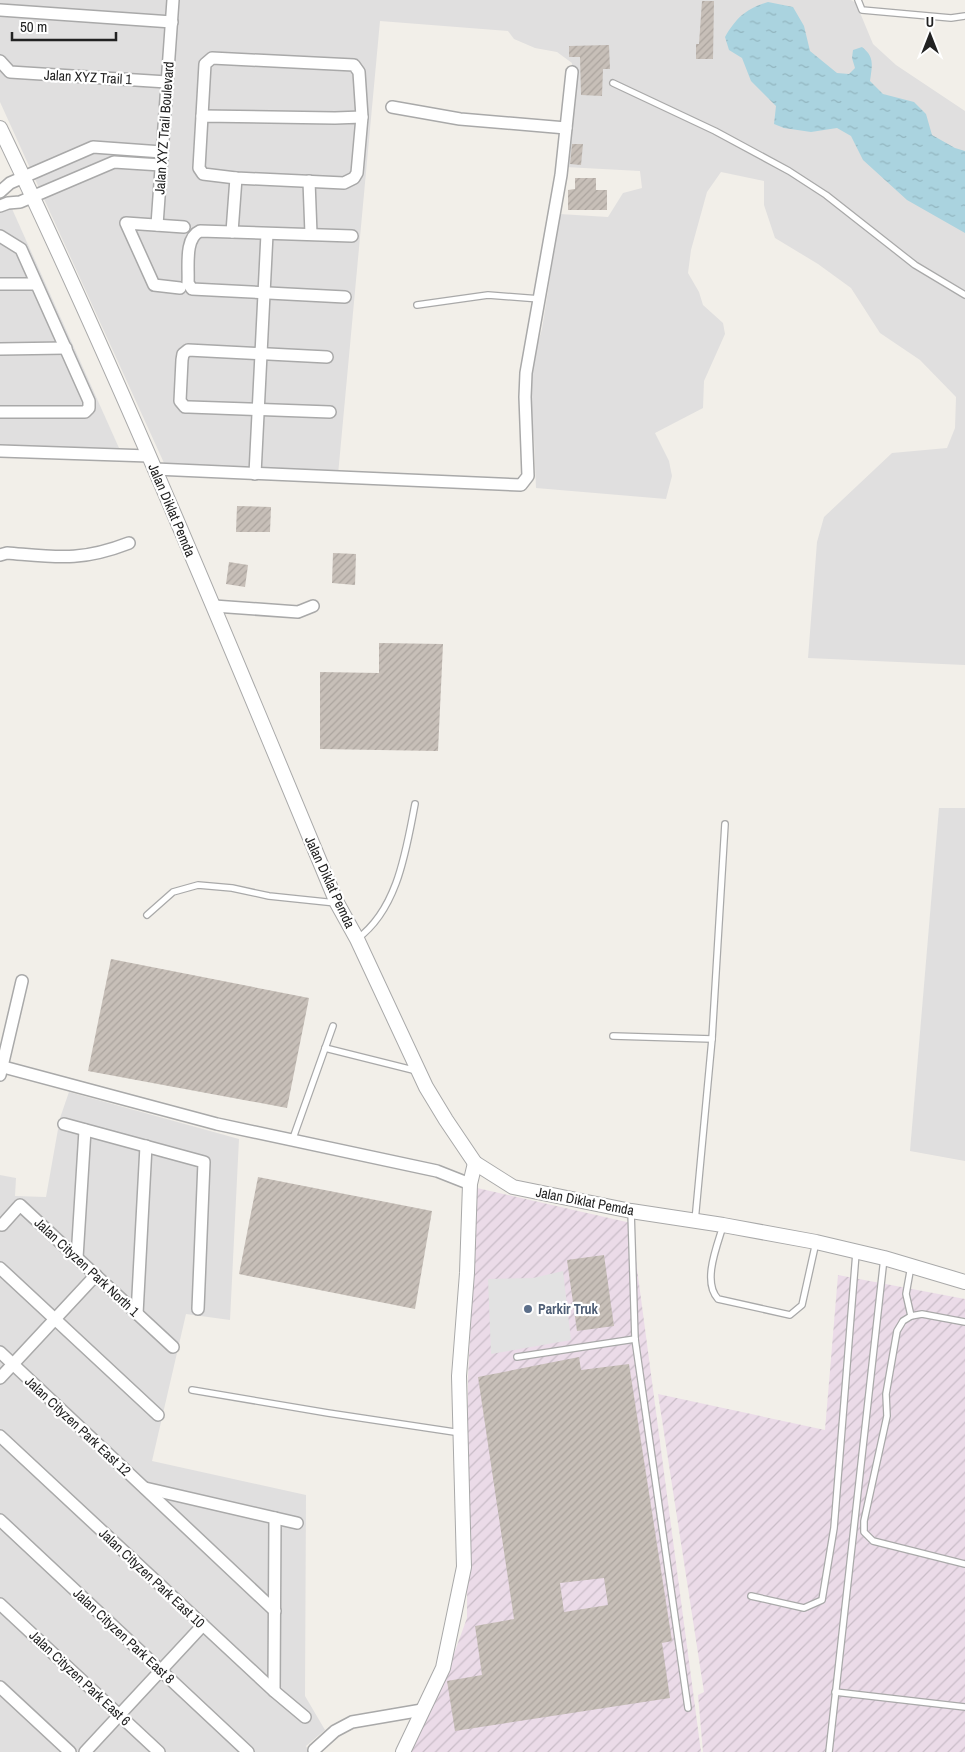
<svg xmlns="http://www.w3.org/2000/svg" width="965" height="1752" viewBox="0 0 965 1752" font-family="'Archivo Narrow',sans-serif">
  <defs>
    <pattern id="industrial-furrows" width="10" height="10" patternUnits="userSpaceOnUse" patternTransform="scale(1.25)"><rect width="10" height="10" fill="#ebdbe8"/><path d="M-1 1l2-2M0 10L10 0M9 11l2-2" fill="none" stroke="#c9bcc7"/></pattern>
    <pattern id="water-ripples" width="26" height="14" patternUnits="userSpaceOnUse" patternTransform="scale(1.25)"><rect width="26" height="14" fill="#aad3df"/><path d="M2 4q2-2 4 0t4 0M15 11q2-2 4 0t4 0" fill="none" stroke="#92b5bf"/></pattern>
    <pattern id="building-hatch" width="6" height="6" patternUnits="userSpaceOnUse" patternTransform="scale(1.25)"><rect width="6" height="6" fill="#c7bfb8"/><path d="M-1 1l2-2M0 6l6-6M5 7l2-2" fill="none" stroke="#aba49e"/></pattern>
  </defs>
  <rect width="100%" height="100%" fill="#f2efe9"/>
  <g fill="#e0dfdf">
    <path d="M0 0H851L856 3 873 44 896 65 965 111V665L808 658 817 542 824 517 892 453 947 448 955 428 956 397 920 360 880 333 851 288 818 264 775 238 764 205V181L721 172 707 192 691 250 688 273 699 292 703 305 723 323 725 334 704 381 703 408 655 433 669 461 672 476 666 499 536 488 534 439 527 379 542 329 560 214 608 217 623 193 642 188 640 171 565 167 572 63 557 52 535 48 514 39 508 31 380 21 338 475 173 466 164 463 0 102Z"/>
    <path d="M0 182 119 448 0 446Z"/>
    <path d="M939 808H965V1161L910 1151Z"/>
    <path d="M69 1092 239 1139 230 1320 186 1314 152 1461 306 1495 305 1696 325 1730 306 1746 309 1752H0V1175L16 1178 15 1196 46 1197 60 1118Z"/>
  </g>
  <g fill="url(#industrial-furrows)">
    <path d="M477 1188 631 1223 701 1752H411L418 1728 444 1681 467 1618 468 1377Z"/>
    <path d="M838 1275 965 1299V1752H703L698 1695 704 1692 658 1394 825 1430Z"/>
  </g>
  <path fill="#e2e2e2" d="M563 1271 571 1340 491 1354 488 1279 533 1278Z"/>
  <path fill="url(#water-ripples)" d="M768 2 793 7 804 26 810 51 837 73 849 74 855 68 852 58 853 50 862 47C875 57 872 66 870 81L883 94 914 102 926 114 932 135 955 148 965 151V233L907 200 863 160 851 136 837 128 811 132 784 128 774 124 776 106 751 81 742 58 729 50 725 37C737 17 746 9 768 2Z"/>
  <g fill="url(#building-hatch)" fill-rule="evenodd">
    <path d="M702 1H714L713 59H696V44H699Z"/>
    <path d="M609 45 610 69H603L602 96 581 95 580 57H569V46Z"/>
    <path d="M572 144H583L581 165 570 164Z"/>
    <path d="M575 178H596V190H607V210H568V190L575 189Z"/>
    <path d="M237 506 271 507 270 532H236Z"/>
    <path d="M333 553 356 554 355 585 332 583Z"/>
    <path d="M229 562 248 565 245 587 226 584Z"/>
    <path d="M379 643 443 644 438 751 320 749V672L379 673Z"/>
    <path d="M111 959 309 998 287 1108 88 1071Z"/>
    <path d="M258 1177 432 1211 415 1309 239 1274Z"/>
    <path d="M604 1255 614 1326 577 1331 567 1260Z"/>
    <path d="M579 1357 581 1370 629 1364 672 1641 662 1643 670 1698 455 1731 447 1681 482 1675 475 1626 514 1619 478 1377ZM604 1578 608 1605 564 1612 560 1583Z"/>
  </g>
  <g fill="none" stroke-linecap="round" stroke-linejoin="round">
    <defs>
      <g id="service">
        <path d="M858 0 862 10 951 18 965 16"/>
        <path d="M613 83 715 131 789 171 826 195 915 265 965 295"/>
        <path d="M417 305 488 295 540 299"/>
        <path d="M147 915 173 892 198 885 232 888 269 896 336 903"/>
        <path d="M357 939C398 909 406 850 415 804"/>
        <path d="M613 1036 712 1039"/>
        <path d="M325 1048 417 1071"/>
        <path d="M292 1141 333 1026"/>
        <path d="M631 1211 635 1339 688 1708"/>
        <path d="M695 1221 712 1039 725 824"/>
        <path d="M723 1226C717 1246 702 1282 718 1299L790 1315 802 1305 816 1242"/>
        <path d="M911 1266 906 1294 911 1316"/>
        <path d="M965 1322 922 1314 911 1316 903 1321 897 1331 886 1394 887 1416 864 1521V1532L873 1541 965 1564"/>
        <path d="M517 1357 635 1339"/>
        <path d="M192 1390 328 1413 461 1433"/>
        <path d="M751 1596 804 1608 822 1600 834 1528 856 1253"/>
        <path d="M835 1692 965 1707"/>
        <path d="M829 1752 884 1258"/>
      </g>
      <g id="minor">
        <path d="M0 10 172 22"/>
        <path d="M0 61 10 72 167 82"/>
        <path d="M392 107 460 119 566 128"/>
        <path d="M202 116 335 118 362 117 357 173 354 178 344 183 236 178 203 174 199 168Z"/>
        <path d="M202 116 205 64 212 58 354 65 359 72 362 117"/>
        <path d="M309 181 311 234"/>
        <path d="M0 192 10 183 93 147 162 152"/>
        <path d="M0 206 8 203 20 202 114 162 161 165"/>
        <path d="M157 225 173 0"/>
        <path d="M232 232 236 178"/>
        <path d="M0 236 21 249 89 401V408L85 412H0"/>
        <path d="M0 284H36"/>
        <path d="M180 288 154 285 126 223 184 227"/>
        <path d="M345 297 192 289 188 283C189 268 184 238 200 231L352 236"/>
        <path d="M0 349 66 348"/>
        <path d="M327 357 188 350 183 354 182 360 180 401 185 407H189L330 412"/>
        <path d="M0 451 149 456"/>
        <path d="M155 469 521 485 528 476 525 397 526 373 561 175 572 72"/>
        <path d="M255 474 267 234"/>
        <path d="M0 555 7 553C56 557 80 562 129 543"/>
        <path d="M214 606 298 612 313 606"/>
        <path d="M0 1066 217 1124 437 1171 470 1184"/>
        <path d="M0 1075 22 981"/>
        <path d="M64 1124 204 1162 198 1309"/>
        <path d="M2 1225 20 1205 173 1347"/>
        <path d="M77 1258 85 1130"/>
        <path d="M0 1268 158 1415"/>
        <path d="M137 1314 146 1146"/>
        <path d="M0 1352 275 1611"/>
        <path d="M0 1378 96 1275"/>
        <path d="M0 1436 274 1691 305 1717"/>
        <path d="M145 1488 297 1523"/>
        <path d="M0 1520 248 1752"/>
        <path d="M0 1604 159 1752"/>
        <path d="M0 1687 70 1752"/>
        <path d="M274 1691 275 1518"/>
        <path d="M314 1750 335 1731 352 1722 422 1710"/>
        <path d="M85 1752 203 1625"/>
      </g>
      <g id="tertiary">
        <path d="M0 128C122 382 229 643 337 903L357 939 426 1087 446 1120 475 1163 513 1187 631 1211 723 1225 816 1242 884 1258 965 1282"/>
        <path d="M403 1752 443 1668 464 1567 459 1376 467 1273 470 1184 475 1163"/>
      </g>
    </defs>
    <use href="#service" stroke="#a9a9a9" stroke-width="8"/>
    <use href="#minor" stroke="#a9a9a9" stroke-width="14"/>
    <use href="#tertiary" stroke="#a9a9a9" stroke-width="16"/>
    <use href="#service" stroke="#fff" stroke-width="5.5"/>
    <use href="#minor" stroke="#fff" stroke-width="11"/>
    <use href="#tertiary" stroke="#fff" stroke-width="14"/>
  </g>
  <circle fill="#5c6f8a" stroke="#fff" stroke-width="2" cx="528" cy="1309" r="5"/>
  <g text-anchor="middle" stroke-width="4.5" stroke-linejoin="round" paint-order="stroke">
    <g font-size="14" fill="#222" stroke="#fff">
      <text transform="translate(88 77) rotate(3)" y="5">Jalan XYZ Trail 1</text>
      <text transform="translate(164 128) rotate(-86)" y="5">Jalan XYZ Trail Boulevard</text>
      <text transform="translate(172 510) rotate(67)" y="5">Jalan Diklat Pemda</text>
      <text transform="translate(330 882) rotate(65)" y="5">Jalan Diklat Pemda</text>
      <text transform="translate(585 1201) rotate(11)" y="5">Jalan Diklat Pemda</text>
      <text transform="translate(87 1267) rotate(43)" y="5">Jalan Cityzen Park North 1</text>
      <text transform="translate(78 1426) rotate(43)" y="5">Jalan Cityzen Park East 12</text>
      <text transform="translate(152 1578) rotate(43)" y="5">Jalan Cityzen Park East 10</text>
      <text transform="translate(124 1636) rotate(43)" y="5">Jalan Cityzen Park East 8</text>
      <text transform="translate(80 1678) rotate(43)" y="5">Jalan Cityzen Park East 6</text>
    </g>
    <g font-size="14" font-weight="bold" fill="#4e5e75" stroke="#fff" text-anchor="start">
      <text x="538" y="1314">Parkir Truk</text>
    </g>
  </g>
  <g transform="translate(930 35)" stroke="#ffffff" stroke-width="4" paint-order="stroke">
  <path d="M0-4L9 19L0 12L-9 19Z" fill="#222222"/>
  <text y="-8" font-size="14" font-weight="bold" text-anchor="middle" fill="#222222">U</text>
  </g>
  <path d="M12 32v8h104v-8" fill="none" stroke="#222222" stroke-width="2.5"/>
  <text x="20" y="32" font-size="15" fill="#222222" stroke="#ffffff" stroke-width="4" paint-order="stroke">50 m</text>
</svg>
